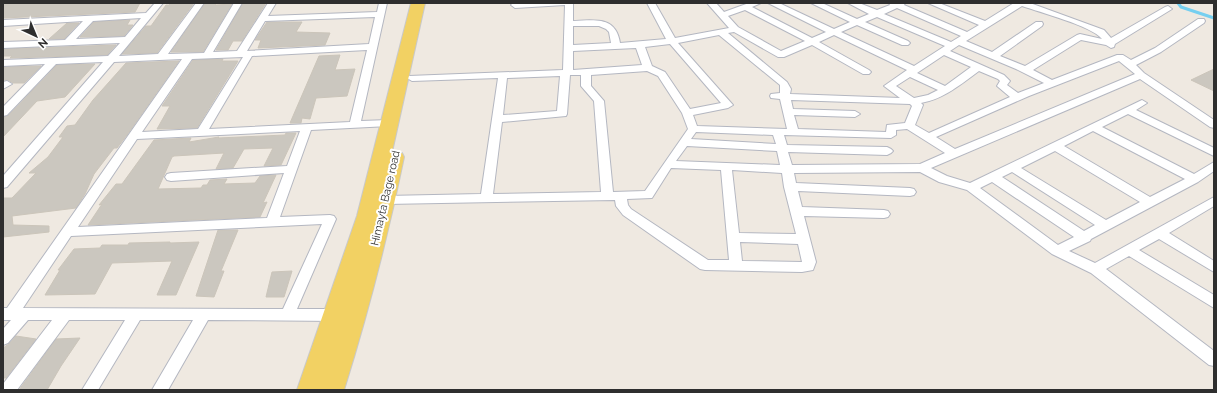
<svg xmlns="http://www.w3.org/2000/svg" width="1217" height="393" viewBox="0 0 1217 393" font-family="Raleway,sans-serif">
  <rect width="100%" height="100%" fill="#efe9e1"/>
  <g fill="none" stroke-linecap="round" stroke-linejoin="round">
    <path stroke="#75cff0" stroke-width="3" d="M1178 3 1181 7 1214 18"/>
  </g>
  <g fill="#cbc7bf" stroke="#cbc5ba">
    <path d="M3 3H140L135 12 3 18Z"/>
    <path d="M171 3H194L157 53 122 54 146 26H151L166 5H169Z"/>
    <path d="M205 3H217L215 5 232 4 203 52H171Z"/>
    <path d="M243 3H266L242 41H233L228 50H216Z"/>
    <path d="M130 20 127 25H133L124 36 80 37 94 22Z"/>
    <path d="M267 22H302L296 32 330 33 325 45 258 48 261 40H255Z"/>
    <path d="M67 23H79L64 39H49Z"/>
    <path d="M116 45 107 55 10 58 12 56H3V49Z"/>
    <path d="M340 55 335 70 355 69 347 96 316 98 310 119 302 118 301 123H290L319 56Z"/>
    <path d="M223 59 222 61H238L197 128 157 129 170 106H162L193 60Z"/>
    <path d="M179 61 127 135 117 148H114L94 174 85 194 76 208 12 216 13 225 49 226V232L3 237V198H12L36 173H29L48 157 63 137H59L67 126 75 125 93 100 126 63Z"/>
    <path d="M95 64 65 97 37 101 3 137V117L8 116 57 65Z"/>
    <path d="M41 66 24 83H13L8 80H3V67Z"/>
    <path d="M1214 69V91L1191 80Z"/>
    <path d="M286 133H296L281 165 264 166 273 148 244 149 233 168 216 169 224 153 174 156 172 157 158 189 201 188 203 185H207L210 180 227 179 224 184 255 183 260 176 276 175 263 203 267 202 260 217 88 225 102 204 99 205 116 184H122L154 140 191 138 189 142 219 137 218 138 285 135Z"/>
    <path d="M218 230H238L221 271H224L214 297 196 296Z"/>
    <path d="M170 242V243L199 242 176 295H157L172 261 112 263 95 294 45 295 60 270H58L74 249 100 248 102 245H128L129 243Z"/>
    <path d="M292 271 284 297H266L272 272Z"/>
    <path d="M16 336 36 339 6 378H3V348L9 344Z"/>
    <path d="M80 338 61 366 47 390H19L56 339Z"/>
  </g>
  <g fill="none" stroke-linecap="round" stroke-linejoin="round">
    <defs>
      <g id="street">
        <path d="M155 3H163L119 56 158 54 196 3H204L168 54 204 53 234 3H242L213 52 237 51 268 3H276L268 16 377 12 379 3H387L361 121 389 120 394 123 389 126 311 130 280 217 330 215 334 216 336 219 297 309H338L343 311 345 315 343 319 338 321 208 320 168 390H152L193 320H140L98 390H82L125 320H69L17 390H3V384L52 320H28L8 343 3 345V329L11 320H3V308H7L182 59 114 62 7 187 3 188V176L103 62 56 64 7 115 3 116V107L45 64 3 66V60L108 56 120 43 3 48V42L65 40 83 21 3 26V20L146 13ZM375 17 369 44 247 51 265 21ZM141 18 125 37 76 39 93 21ZM367 50 350 122 209 129 252 56ZM243 57 198 129 142 132 192 59ZM300 131 287 166 171 173 167 174 165 177 167 180 171 181 284 173 267 218 78 227 137 139ZM322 224 283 309 23 308 71 236Z"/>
        <path d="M513 3H573V21C595 20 616 16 620 43L666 39 647 3H655L675 38 729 28 707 3H716L724 12 749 3H761L752 7 812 38 826 32 768 3H779L834 29 850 22 811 3H822L857 19 869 14 848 3H859L877 10 890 5 889 3H905L904 5 967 32 979 25 928 3H939L985 21 1014 3H1030L1104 30 1111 38 1165 7 1168 6 1172 9 1115 44 1114 47 1111 48 1106 45 1081 40 1033 70 1052 80 1117 55H1123L1131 60 1155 48 1198 19H1204L1205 21 1204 23 1161 52 1136 65 1144 73 1214 120V128L1210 127 1140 79 931 168 947 176 970 183 1142 100 1147 103 1136 110 1214 148V156L1128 114 1102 127 1194 174 1214 162V171L1198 182 1091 239 1090 241 1069 251 1095 263 1214 197V206L1169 233 1214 261V272L1159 239 1139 250 1214 295V308L1129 256 1106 269 1214 351V366L1209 365 1091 273 1052 254 967 190 939 182 920 172 794 173 796 183 910 188 914 189 916 192 914 195 910 196 798 191 802 207 884 210 888 211 890 214 888 217 884 218 804 216 816 262 813 270 802 272 705 270 700 269 623 215 616 206 615 200 386 204 382 203 380 200 382 197 386 196 481 194 498 78 412 81 407 78 409 76 563 70 565 5 515 8 511 5ZM1022 6C1039 12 1092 26 1102 39L1080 34 1077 35 1025 66 1000 56 1042 26 1043 24 1042 22H1036L992 52 966 41ZM897 8 961 36 951 42 884 14ZM745 10 805 41 781 51 738 27 728 16ZM877 17 945 46 914 66 841 32 857 25 902 45H908L910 43 908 41 865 22ZM573 26H599L606 29 609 32 611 43 573 45ZM734 32 778 57H784L812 45 863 74H869L871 72 869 70 819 42 834 35 907 70 884 86 900 98 790 94 791 89 787 82 728 33ZM719 35 780 85V93L771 94 770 96 771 98 780 99 787 129 697 126 693 115 728 108 733 105 678 43ZM670 44 721 103 690 109 665 72 652 66 645 47ZM959 45 1016 69 1044 83 1018 93 1007 85 1010 81 1004 75 950 51ZM636 48 642 65 573 70V51ZM944 55 971 67 945 86 917 73ZM1119 61 1135 74 955 149 936 137 1029 96ZM647 71 658 76 682 113 688 129 645 191 613 192 604 101 591 86V75ZM979 71 998 79 1000 81 997 86 1010 97 929 133 915 125 923 105 921 103C944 99 961 84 979 71ZM570 75H581V86L594 101 601 192 493 194 502 122 566 116 567 114ZM560 76 557 111 503 115 507 78ZM910 77 938 90 928 95 914 98 896 86ZM791 100 910 104 912 106 905 123 887 125 886 132 798 129 794 115 855 117 860 114 855 111 793 109ZM907 129 945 153 920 164 792 165 788 152 887 155 891 153 893 151 891 149 887 147 787 145 784 135 891 138 896 135V130ZM1093 131 1185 179 1150 197 1064 146ZM696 132 773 135 776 144 691 139ZM687 146 777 151 780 165 676 161ZM1055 151 1140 202 1106 220 1021 168ZM671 168 721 170 729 260H708L631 209 628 205 627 199 652 198ZM732 170 782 173 784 187 796 234 739 233ZM1012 172 1095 225 1084 231 1002 177ZM992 182 1074 237 1058 245 980 188ZM740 242 798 244 802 262 742 261Z"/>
        <path d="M7 81 12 84 3 89V82Z"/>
      </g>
      <path id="primary" d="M411 3H425L392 152 402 153 404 157C388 236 368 313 344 390H297L357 216Z"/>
    </defs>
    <use href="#street" stroke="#b4b7c1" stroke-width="2"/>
    <use href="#primary" stroke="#c9c9c9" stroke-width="2"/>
    <use href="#street" fill="#fff" fill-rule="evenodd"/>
    <use href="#primary" fill="#f2d163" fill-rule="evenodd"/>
  </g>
  <g text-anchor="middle" stroke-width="4" stroke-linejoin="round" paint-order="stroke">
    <g font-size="11" fill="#2e2e2e" stroke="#fff">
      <text transform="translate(385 198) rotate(-77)" y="4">Himayta Bage road</text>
    </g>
  </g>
  <rect width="1217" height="393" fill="none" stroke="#2e2e2e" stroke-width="8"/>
  <g transform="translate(36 36) rotate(136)" stroke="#ffffff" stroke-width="3" paint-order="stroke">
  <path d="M0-3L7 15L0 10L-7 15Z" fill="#2e2e2e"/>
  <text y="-6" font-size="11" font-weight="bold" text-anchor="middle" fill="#2e2e2e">N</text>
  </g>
</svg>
